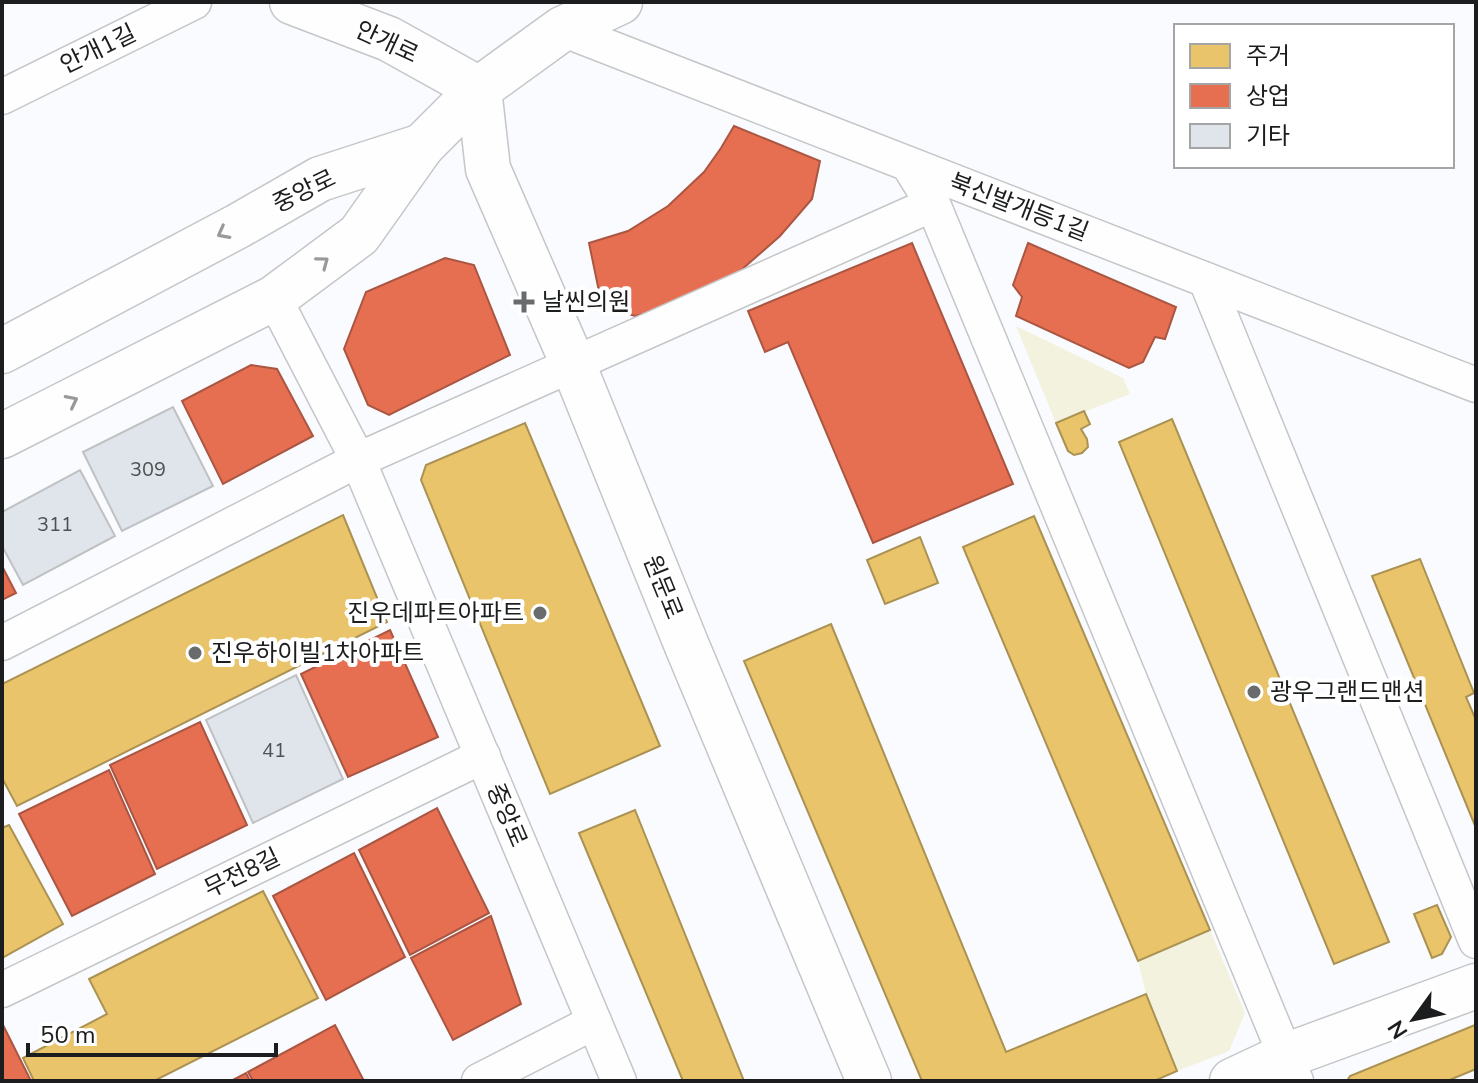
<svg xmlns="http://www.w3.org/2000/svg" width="1478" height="1083" viewBox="0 0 1478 1083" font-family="'Nunito Sans','Noto Sans KR',sans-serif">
  <rect width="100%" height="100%" fill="#f9fbfe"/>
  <g fill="#f2f2de">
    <path d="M1016 326 1123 378 1130 394 1056 423Z"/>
    <path d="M1210 930 1245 1013 1229 1051 1177 1071 1146 994 1138 961Z"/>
  </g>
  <g fill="#e9c46a" stroke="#ab9253" stroke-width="2">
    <path d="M1084 411 1090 424 1081 429 1087 439 1088 447 1082 453 1074 455 1068 451 1056 423Z"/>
    <path d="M1172 419 1389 942 1334 964 1119 442Z"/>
    <path d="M525 423 660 746 550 794 421 480 426 465Z"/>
    <path d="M343 515 387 622 17 806 2 778V684Z"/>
    <path d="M1034 516 1210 930 1138 961 963 547Z"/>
    <path d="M920 537 938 583 885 604 867 560Z"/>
    <path d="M1420 559 1474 693 1466 697 1476 720V828L1372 576Z"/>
    <path d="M831 624 1006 1052 1146 994 1177 1071 1154 1081H922L744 661Z"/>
    <path d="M635 810 744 1081H683L579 833Z"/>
    <path d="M9 825 63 924 2 958V828Z"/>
    <path d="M263 891 318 998 154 1081H34L23 1058 107 1014 89 979Z"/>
    <path d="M1437 905 1451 937 1442 954 1432 958 1414 914Z"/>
    <path d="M1475 1025 1476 1069 1447 1081H1347L1350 1076Z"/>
  </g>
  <g fill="#e76f51" stroke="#aa5642" stroke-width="2">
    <path d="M734 126 820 161 812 199 780 236 739 272 689 302 635 316 602 306 589 243 628 231 668 206 704 172 721 148Z"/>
    <path d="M912 243 1013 484 873 543 788 342 765 352 748 311Z"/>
    <path d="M1028 243 1176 307 1165 339 1155 337 1143 362 1129 368 1016 316 1022 297 1013 285Z"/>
    <path d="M445 258 474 265 510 355 389 415 368 405 344 349 366 292Z"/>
    <path d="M251 365 277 369 313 436 223 484 182 401Z"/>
    <path d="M2 566 16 593 2 600Z"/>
    <path d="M390 630 438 737 348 777 301 674Z"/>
    <path d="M200 722 247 825 157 869 110 765Z"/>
    <path d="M109 770 155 874 72 916 19 814Z"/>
    <path d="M437 808 489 913 410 955 359 850Z"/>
    <path d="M354 853 405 957 326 1000 273 896Z"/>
    <path d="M491 916 521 1004 453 1040 411 958Z"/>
    <path d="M2 1023 31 1081H2Z"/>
    <path d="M335 1025 364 1081H253L248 1072Z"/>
    <path d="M246 1073 250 1081H231Z"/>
  </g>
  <g fill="#dfe5ea" stroke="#bfc1c3" stroke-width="2">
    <path d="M173 407 213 486 122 531 83 452Z"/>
    <path d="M80 470 115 536 23 585 2 546V512Z"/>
    <path d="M296 675 343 779 253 823 206 720Z"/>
  </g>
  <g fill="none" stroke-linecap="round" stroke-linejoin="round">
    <defs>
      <g id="street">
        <path d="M562 29 1476 385"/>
        <path d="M2 97 194 2"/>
        <path d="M908 164 933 204 1296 1081"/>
        <path d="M1206 280 1476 941"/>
        <path d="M274 298 358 460 619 1081"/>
        <path d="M2 643 358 460 933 204"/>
        <path d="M2 990 483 756"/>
        <path d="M479 1081 594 1022"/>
      </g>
      <g id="secondary">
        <path d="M292 2 389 39 479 89 488 169 573 364 687 646 869 1081"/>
        <path d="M2 351 238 226 320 179 422 146"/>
        <path d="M2 436 274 298 359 235 422 146 479 89 562 29 620 2"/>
        <path d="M1232 1081 1285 1056 1476 986"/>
      </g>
    </defs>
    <use href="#street" stroke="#c4c6c8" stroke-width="37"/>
    <use href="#secondary" stroke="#c4c6c8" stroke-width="47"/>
    <use href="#street" stroke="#fefeff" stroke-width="34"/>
    <use href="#secondary" stroke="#fefeff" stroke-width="44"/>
  </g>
  <defs><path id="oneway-chevron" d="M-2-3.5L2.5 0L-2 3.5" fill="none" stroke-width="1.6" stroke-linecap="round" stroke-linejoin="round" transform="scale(2)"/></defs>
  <g stroke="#98999a">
    <use href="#oneway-chevron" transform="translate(223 233) rotate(152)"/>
    <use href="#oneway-chevron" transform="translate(323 262) rotate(-37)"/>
    <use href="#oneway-chevron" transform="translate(72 401) rotate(-27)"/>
  </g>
  <g fill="#696b6c" stroke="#fff" stroke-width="3">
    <path d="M520 290h8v8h8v8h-8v8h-8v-8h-8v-8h8z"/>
    <circle cx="540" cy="613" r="8"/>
    <circle cx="195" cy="653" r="8"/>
    <circle cx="1254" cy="692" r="8"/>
  </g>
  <g text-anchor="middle" stroke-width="8" stroke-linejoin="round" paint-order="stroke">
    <g font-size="20" fill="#4e5153">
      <text x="148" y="476">309</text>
      <text x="55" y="531">311</text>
      <text x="274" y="757">41</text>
    </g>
    <g font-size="24" fill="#1b1d1e" stroke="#fff">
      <text transform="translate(387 42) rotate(25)" y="8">안개로</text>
      <text transform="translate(98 49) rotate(-26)" y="8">안개1길</text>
      <text transform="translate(304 191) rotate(-26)" y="8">중앙로</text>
      <text transform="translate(1019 207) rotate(21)" y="8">북신발개등1길</text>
      <text transform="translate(663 587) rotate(68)" y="8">원문로</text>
      <text transform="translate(507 815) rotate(67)" y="8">중앙로</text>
      <text transform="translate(242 873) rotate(-26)" y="8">무전8길</text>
    </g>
    <g font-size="24" fill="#1b1d1e" stroke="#fff" text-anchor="start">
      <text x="542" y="310">날씬의원</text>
      <text x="524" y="621" text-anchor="end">진우데파트아파트</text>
      <text x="211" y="661">진우하이빌1차아파트</text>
      <text x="1270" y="700">광우그랜드맨션</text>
    </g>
  </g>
  <rect width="1478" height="1083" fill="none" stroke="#1b1d1e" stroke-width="8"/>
  <rect x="1174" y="24" width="280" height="144" fill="#ffffff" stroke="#a4a5a5" stroke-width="2"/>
  <rect x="1190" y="44" width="40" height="24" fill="#e9c46a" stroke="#a4a5a5" stroke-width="2"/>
  <text x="1246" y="64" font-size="24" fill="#1b1d1e">주거</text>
  <rect x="1190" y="84" width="40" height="24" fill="#e76f51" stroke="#a4a5a5" stroke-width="2"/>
  <text x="1246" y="104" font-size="24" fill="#1b1d1e">상업</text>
  <rect x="1190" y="124" width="40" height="24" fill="#dfe5ea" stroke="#a4a5a5" stroke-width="2"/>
  <text x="1246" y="144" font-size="24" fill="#1b1d1e">기타</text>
  <g transform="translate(1414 1019) rotate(237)" stroke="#ffffff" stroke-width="6" paint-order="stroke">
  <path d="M0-6L14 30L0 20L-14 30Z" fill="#1b1d1e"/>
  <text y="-12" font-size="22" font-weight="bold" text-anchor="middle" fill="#1b1d1e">N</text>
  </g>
  <path d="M28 1043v12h248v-12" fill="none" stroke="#1b1d1e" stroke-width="4"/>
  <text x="40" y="1043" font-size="24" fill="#1b1d1e" stroke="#ffffff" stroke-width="6" paint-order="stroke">50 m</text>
</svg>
